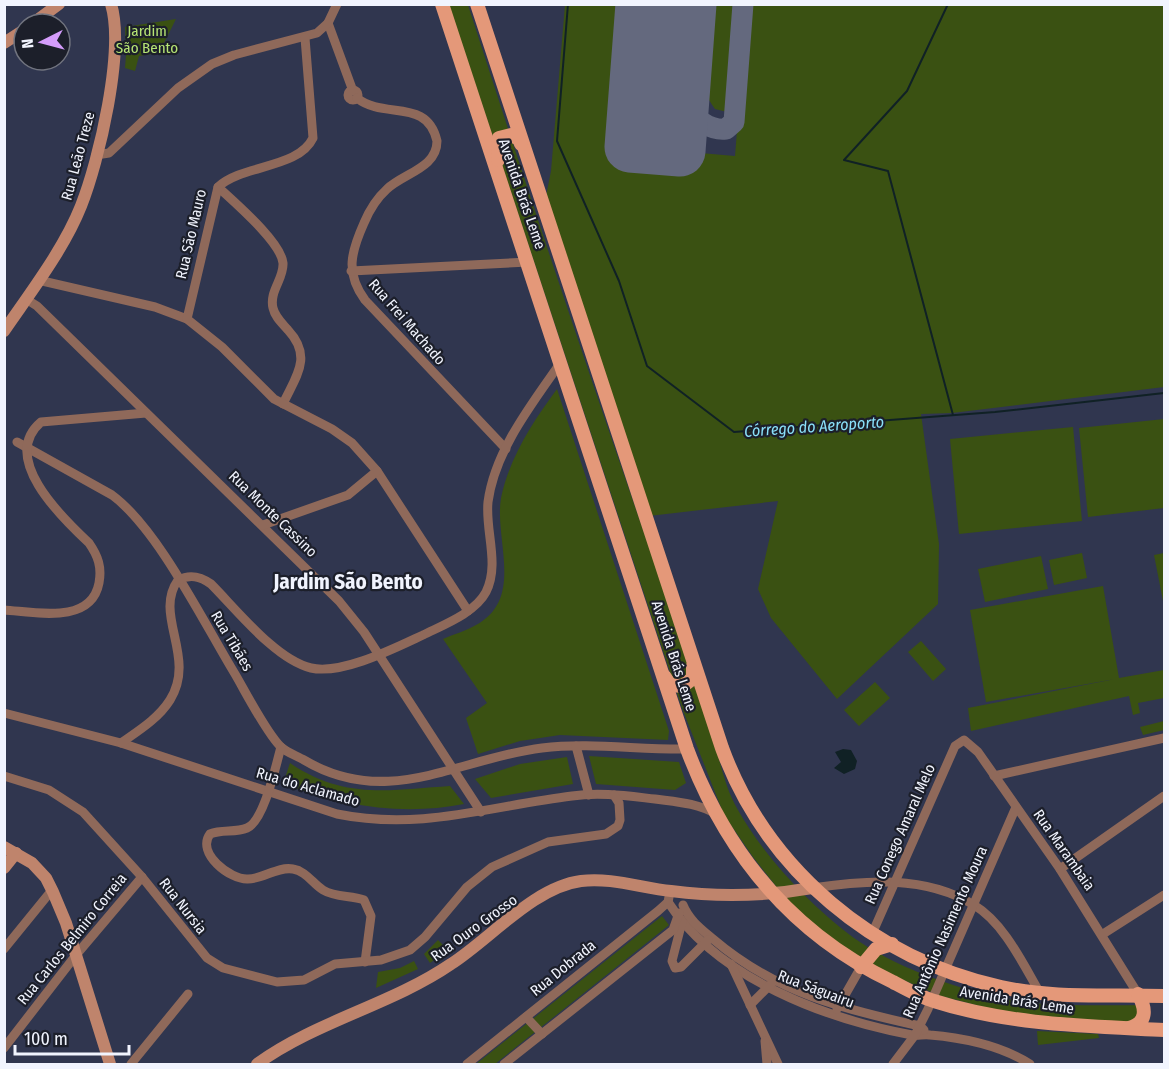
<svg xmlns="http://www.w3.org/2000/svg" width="1169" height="1069" viewBox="0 0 1169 1069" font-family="'Fira Sans Condensed',sans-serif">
  <rect width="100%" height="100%" fill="#30364f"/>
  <g fill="#3a5112">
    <path d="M449 5H468C532 204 598 403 668 601 684 645 699 689 712 734 720 760 724 786 738 810 764 857 816 912 860 942 908 974 985 999 1042 1004 1078 1006 1114 1005 1149 1005L1147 1025 1011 1014 941 996 861 962 794 909 753 857 724 815 682 708Z"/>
    <path d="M565 5H641L631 147 735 156 747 5H1164V387L952 413 921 414 939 544 938 604 837 699 771 618 758 589 778 501 649 516 545 201 551 171Z"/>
    <path d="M691 5H738L731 105 727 112 715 109C685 63 687 58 691 5Z"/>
    <path d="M176 19 159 53 139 56 135 71 125 68 126 55 131 54 130 49 126 50 125 27Z"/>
    <path d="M557 389 669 731 668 740 560 735 520 741 478 754 466 718 487 703 443 639C454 634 466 631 476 625 525 598 494 540 501 498 509 458 534 420 557 389Z"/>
    <path d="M1164 419V508L1088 517 1079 428Z"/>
    <path d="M1073 427 1082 521 959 534 950 439Z"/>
    <path d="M1082 553 1087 578 1054 585 1049 560Z"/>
    <path d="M1164 553V606L1154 555Z"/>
    <path d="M1041 556 1048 589 985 602 978 569Z"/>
    <path d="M1103 586 1119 678 1164 670V698L1138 703 1140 713 1133 715 1129 696 971 731 968 708 1115 679 986 702 970 610Z"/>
    <path d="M921 641 946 669 933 681 908 652Z"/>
    <path d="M875 682 890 698 859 726 844 710Z"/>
    <path d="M1164 721V730L1143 735 1140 727Z"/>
    <path d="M589 756 679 762 686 783 675 790 596 784Z"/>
    <path d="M567 757 573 784 491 798 475 779 520 764Z"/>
    <path d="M290 763C344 800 390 790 450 786L464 804C402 816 342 806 283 784Z"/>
    <path d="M662 916 669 925 495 1064H476Z"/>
    <path d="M438 940 448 950 430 963 424 954Z"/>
    <path d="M414 961 418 969 376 988 378 972 400 968Z"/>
    <path d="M1037 1031 1098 1034 1099 1038 1038 1045Z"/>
  </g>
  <path fill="#102125" d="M843 749 851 750 857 761 855 769 844 774 834 768 841 762 835 752Z"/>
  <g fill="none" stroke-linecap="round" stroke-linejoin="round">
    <g stroke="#102125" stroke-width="2">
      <path d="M568 4 557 141 619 281 647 366 734 432 995 412 1164 393"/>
      <path d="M948 4 907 91 844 160 888 171 953 415"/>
    </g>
    <path stroke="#64697e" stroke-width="21" d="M662 30C663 41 662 53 665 63 672 89 695 132 726 129L734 122 743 4"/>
    <path stroke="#64697e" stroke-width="51" d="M641 4 630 147 680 151 691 4"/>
    <g stroke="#8f695a" stroke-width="9">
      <path d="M328 23 353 91"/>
      <circle cx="353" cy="95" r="5"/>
      <path d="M357 98C384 120 427 97 437 141 437 168 404 173 387 189 377 198 369 211 364 223 351 252 345 273 365 300L506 449"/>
      <path d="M96 155 109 153 178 88 212 64 234 55 317 33 328 23 337 4"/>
      <path d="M218 187C234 202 281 242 283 263 284 279 269 291 273 308 275 317 282 323 288 330 313 357 296 376 283 404"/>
      <path d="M351 271 528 262"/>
      <path d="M38 280 155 307 187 319 222 347 274 399 332 429 352 443 377 471 468 611"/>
      <path d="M26 299 37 306 339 601 364 632 481 812"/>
      <path d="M187 319 218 187C243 164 298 169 313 138L305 38"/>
      <path d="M17 442 112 495C158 529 204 623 235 674 245 691 267 734 281 747 286 752 297 756 304 760 388 810 459 758 542 748 590 742 639 750 687 749"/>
      <path d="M263 525 348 495 377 471"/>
      <path d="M4 610C35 612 91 625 99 583 102 567 98 556 89 543 59 515 0 457 41 422L146 413"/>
      <path d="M4 713 121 743 337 814C421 831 490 806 572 796 600 792 627 796 655 799 677 802 697 803 716 814"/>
      <path d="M121 743C138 731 158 719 170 700 197 657 153 615 178 580 190 574 200 576 211 584 236 609 276 660 311 668 342 675 395 648 423 635 443 625 475 613 486 592 500 564 485 531 488 502 495 450 532 404 561 362"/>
      <path d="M576 746 589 795"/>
      <path d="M281 747C276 765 264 821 247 828 235 833 222 829 210 834 196 853 230 880 248 879 263 879 278 866 293 869 306 871 313 884 323 890 336 898 351 895 364 900L371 916 365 962"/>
      <path d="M4 776 49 790 83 812 142 877 207 958 223 968 277 982 304 980 335 964 381 960 410 950 425 937 467 887 492 867 548 842 606 834 618 826 620 820 619 803 614 795"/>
      <path d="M994 776 1164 738"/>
      <path d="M1060 869 1164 796"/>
      <path d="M812 888C866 880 925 875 974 905 1004 923 1023 964 1040 993"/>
      <path d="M668 902C718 979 826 1019 912 1035 918 1036 924 1034 930 1035 965 1038 1000 1045 1030 1064"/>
      <path d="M683 905C689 920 701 929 713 939 775 992 842 1009 920 1026L924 1030"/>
      <path d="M682 922 672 961 675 968 681 967 708 940"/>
      <path d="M872 934 955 746 964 740 978 752 1060 869 1138 994"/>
      <path d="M1103 934 1164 895"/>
      <path d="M4 949 52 890"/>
      <path d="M731 964 778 1064"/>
      <path d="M750 1005 772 983"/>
      <path d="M837 1009 861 967"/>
      <path d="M526 1017 542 1034"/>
      <path d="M765 1041 767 1064"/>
      <path d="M4 1048 76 955 142 877"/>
      <path d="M131 1064 188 994"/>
      <path d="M467 1064 658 911 668 902 669 897"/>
      <path d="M504 1064 673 930 679 913"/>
      <path d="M893 1064 915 1035 928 1009 1016 807"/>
    </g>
    <g stroke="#bf846c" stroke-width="12">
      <path d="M32 24 59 4"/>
      <path d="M4 43 24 30"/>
      <path d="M4 331C30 293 64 249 81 206 99 161 125 50 111 4"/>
      <path d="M4 847 32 863 46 878 53 892 66 923 110 1064"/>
      <path d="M4 868 16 853"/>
      <path d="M257 1064C316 1021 391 1005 451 964 490 939 534 887 581 881 610 877 642 888 671 891 716 897 767 896 812 888"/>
    </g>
    <g stroke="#e49879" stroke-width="14">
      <path d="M442 4 687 749C726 853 792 934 893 982 906 989 920 997 934 1001 1009 1025 1087 1026 1164 1030"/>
      <path d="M477 4 722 748C767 870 874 959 1001 987 1053 999 1111 994 1164 996"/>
      <path d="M498 160 499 138 511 135 519 139 521 144"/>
      <path d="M664 676 670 685 683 686 693 678V666"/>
      <path d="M861 967 876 949 892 944"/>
      <path d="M1129 1028C1148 1023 1146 1008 1138 994"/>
    </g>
  </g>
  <g text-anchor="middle" stroke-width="4.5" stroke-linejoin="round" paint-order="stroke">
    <g font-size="15" fill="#b6e474" stroke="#1c1f2a">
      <text x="147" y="36">Jardim<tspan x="147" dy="17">São Bento</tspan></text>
    </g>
    <g font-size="15" fill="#f1f4fe" stroke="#1c1f2a">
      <text transform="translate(78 156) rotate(-75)" y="5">Rua Leão Treze</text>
      <text transform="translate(522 194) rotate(71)" y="5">Avenida Brás Leme</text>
      <text transform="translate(191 234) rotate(-77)" y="5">Rua São Mauro</text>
      <text transform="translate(407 322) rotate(49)" y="5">Rua Frei Machado</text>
      <text transform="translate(273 514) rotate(44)" y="5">Rua Monte Cassino</text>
      <text transform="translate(232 641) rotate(59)" y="5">Rua Tibães</text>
      <text transform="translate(674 656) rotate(72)" y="5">Avenida Brás Leme</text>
      <text transform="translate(308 787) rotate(16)" y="5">Rua do Aclamado</text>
      <text transform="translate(900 834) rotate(-66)" y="5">Rua Conego Amaral Melo</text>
      <text transform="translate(1064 850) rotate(55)" y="5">Rua Marambaia</text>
      <text transform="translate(183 906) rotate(52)" y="5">Rua Nursia</text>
      <text transform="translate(474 928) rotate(-36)" y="5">Rua Ouro Grosso</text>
      <text transform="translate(945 932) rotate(-66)" y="5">Rua Antônio Nasimento Moura</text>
      <text transform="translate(72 939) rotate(-51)" y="5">Rua Carlos Belmiro Correia</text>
      <text transform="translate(563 968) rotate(-39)" y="5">Rua Dobrada</text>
      <text transform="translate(816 989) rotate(21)" y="5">Rua Ságuairu</text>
      <text transform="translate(1017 1000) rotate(9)" y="5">Avenida Brás Leme</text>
    </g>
    <g font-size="16" font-style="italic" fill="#8ae0f9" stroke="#1c1f2a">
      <text transform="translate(814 426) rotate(-4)" y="6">Córrego do Aeroporto</text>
    </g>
    <g font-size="21" font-weight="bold" fill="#f1f4fe" stroke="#1c1f2a">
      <text x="348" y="589">Jardim São Bento</text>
    </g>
  </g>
  <rect width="1169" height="1069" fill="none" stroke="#f1f4fe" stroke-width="12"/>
  <g transform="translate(42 42) rotate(264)"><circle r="28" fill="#1c1f2a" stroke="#71747f" stroke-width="1.5"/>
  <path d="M0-4.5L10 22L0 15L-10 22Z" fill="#d49cfb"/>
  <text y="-9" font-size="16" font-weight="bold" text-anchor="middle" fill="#f1f4fe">N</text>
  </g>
  <path d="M15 1045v9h114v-9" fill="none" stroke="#f1f4fe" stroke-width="3"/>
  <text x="24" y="1045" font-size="18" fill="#f1f4fe" stroke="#1c1f2a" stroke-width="4.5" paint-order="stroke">100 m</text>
</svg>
